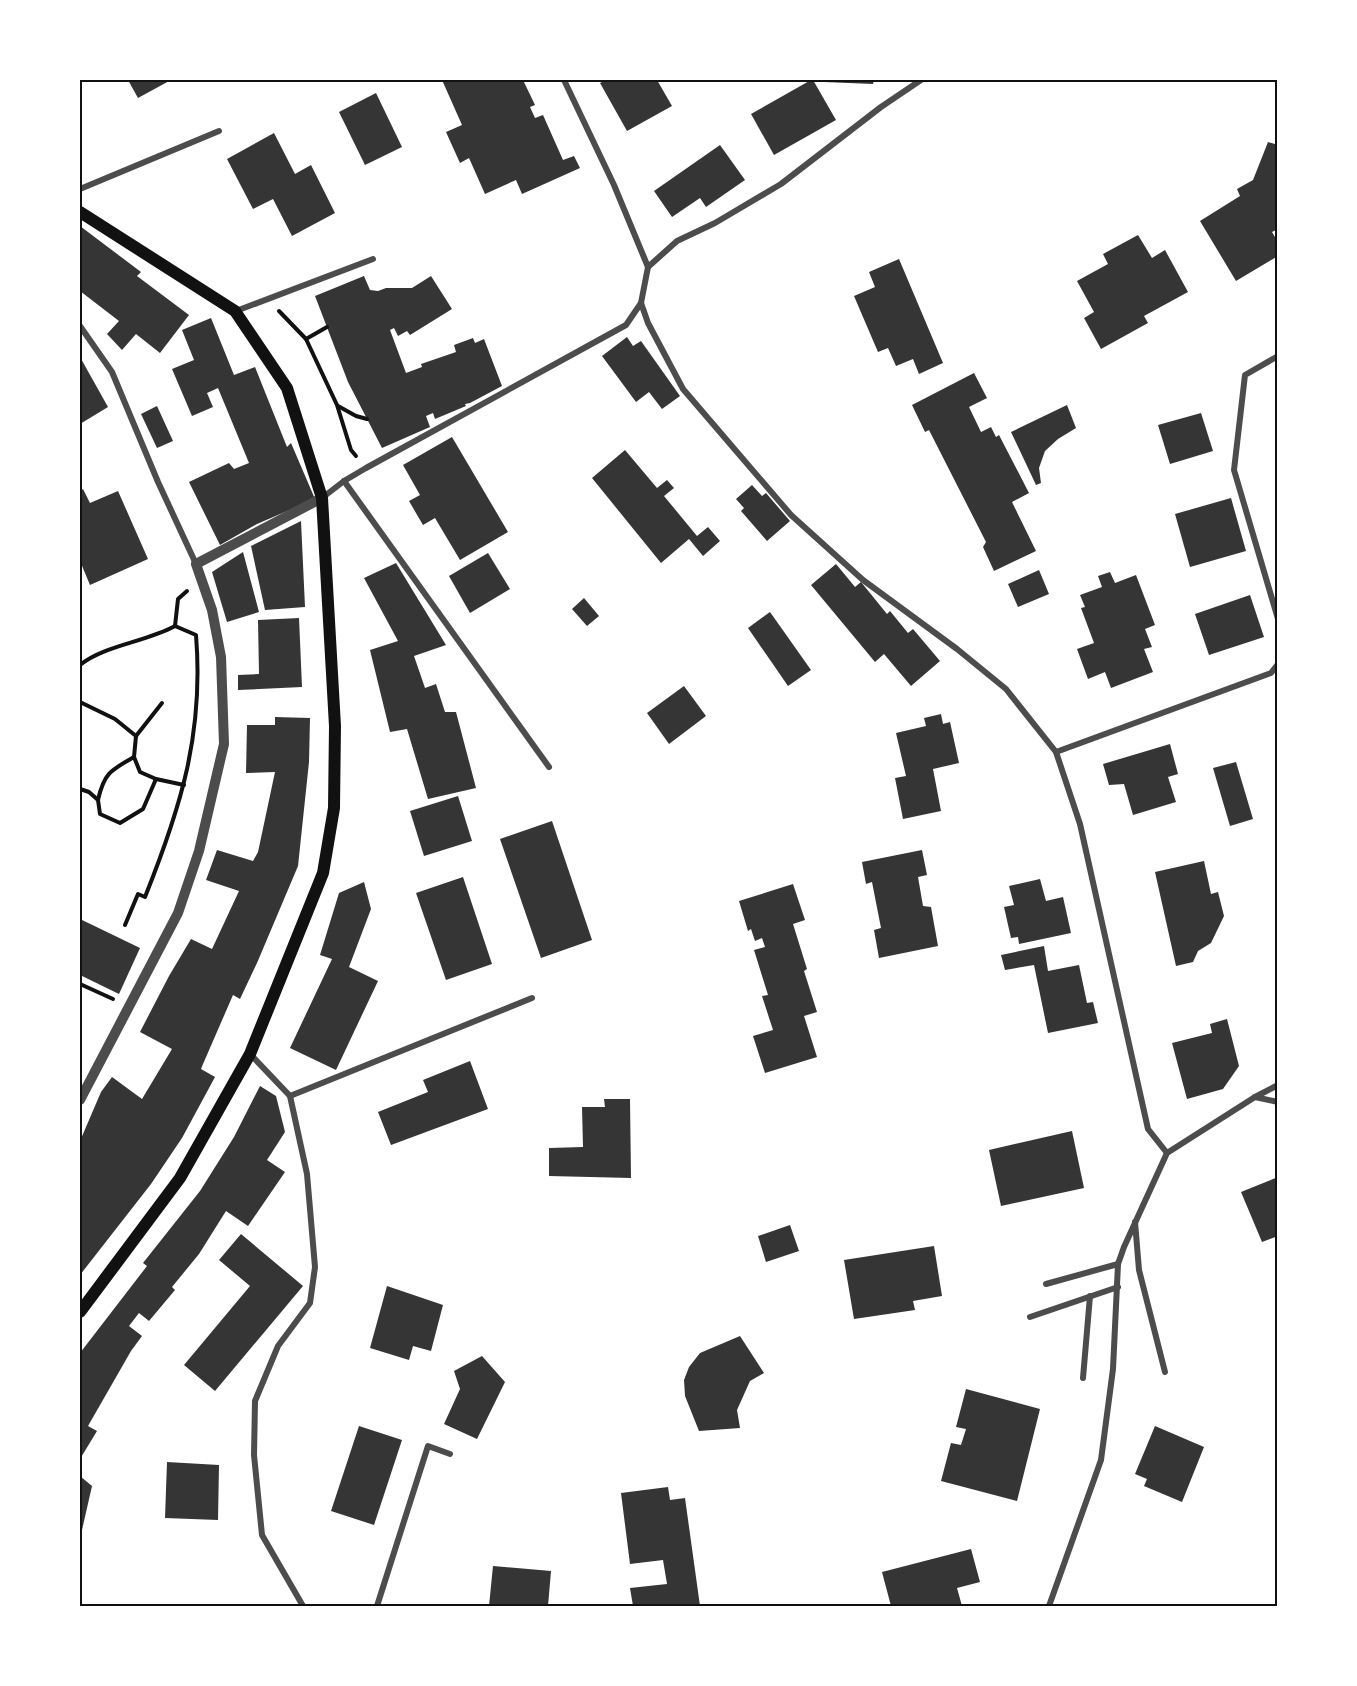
<svg xmlns="http://www.w3.org/2000/svg" width="1357" height="1686" viewBox="0 0 1357 1686" font-family="'Libre Baskerville',serif">
  <rect width="100%" height="100%" fill="#fff"/>
  <g fill="#353535">
    <path d="M128 80H171L138 98Z"/>
    <path d="M442 80H523L535 105 530 107 535 118 543 115 563 160 574 156 580 168 522 194 516 180 485 194 469 158 460 163 446 132 462 125Z"/>
    <path d="M606 80H657L672 106 627 131 600 83Z"/>
    <path d="M811 80H813L836 120 774 155 751 114Z"/>
    <path d="M825 80H874L873 84 824 82Z"/>
    <path d="M376 93 402 147 365 165 339 112Z"/>
    <path d="M274 133 295 174 311 165 335 213 292 236 273 199 253 209 227 159Z"/>
    <path d="M1268 142 1278 145V229L1272 232 1278 242V256L1236 281 1200 221 1240 196 1237 189 1253 180Z"/>
    <path d="M720 145 745 180 706 207 700 198 672 217 654 191Z"/>
    <path d="M80 226 141 272 137 276 189 315 160 353 136 334 122 350 107 334 119 321 80 291Z"/>
    <path d="M1138 235 1152 258 1165 250 1188 292 1144 316 1148 323 1101 349 1084 318 1094 312 1077 281 1108 264 1103 254Z"/>
    <path d="M899 259 943 363 919 374 913 359 896 366 888 348 878 352 854 296 875 287 869 272Z"/>
    <path d="M364 276 370 290 378 291 386 288H412L431 276 452 309 410 335 407 331 398 336 394 328 390 330 406 373 422 367 421 364 456 352 454 345 473 338 475 343 484 339 502 386 470 403 465 404 466 406 435 419 433 413 426 416 430 427 382 448 348 382 315 296Z"/>
    <path d="M211 318 234 375 255 367 287 447 291 443 315 499 257 524 220 545 189 482 229 463 234 469 249 463 218 388 207 393 213 407 192 416 172 369 194 360 182 330Z"/>
    <path d="M627 337 633 346 641 341 680 396 662 409 649 392 636 402 602 356Z"/>
    <path d="M80 357 108 407 80 424Z"/>
    <path d="M974 373 987 398 969 407 981 432 991 427 996 437 999 435 1029 493 1012 502 1036 551 994 571 983 547 986 542 929 430 925 432 912 405Z"/>
    <path d="M1067 405 1076 428 1058 439 1045 451 1039 468 1041 483 1036 485 1011 432Z"/>
    <path d="M157 406 173 441 157 448 141 414Z"/>
    <path d="M1201 413 1213 451 1170 464 1158 425Z"/>
    <path d="M452 437 508 532 460 560 435 518 423 525 409 501 420 495 403 465Z"/>
    <path d="M625 450 657 488 667 480 674 488 664 496 697 536 708 527 720 541 703 556 689 539 661 563 592 478Z"/>
    <path d="M752 485 762 496 766 493 790 521 767 541 741 511 744 508 736 499Z"/>
    <path d="M83 489 90 503 118 491 148 559 90 585 80 561V491Z"/>
    <path d="M1231 498 1246 551 1190 567 1175 514Z"/>
    <path d="M301 521 305 607 265 610 251 546Z"/>
    <path d="M243 552 259 612 227 622 212 572Z"/>
    <path d="M488 553 510 589 470 613 449 576Z"/>
    <path d="M396 563 446 645 414 656 425 688 436 684 445 712H456L476 788 428 799 407 729 390 732 370 650 398 641 364 578Z"/>
    <path d="M836 564 855 587 861 582 887 614 890 611 908 633 913 629 940 661 911 686 884 654 875 662 811 585Z"/>
    <path d="M1039 570 1049 594 1018 607 1008 584Z"/>
    <path d="M1110 572 1115 583 1136 575 1155 625 1145 629 1152 647 1144 649 1153 672 1111 688 1105 672 1088 679 1077 649 1094 643 1081 608 1085 607 1080 595 1102 587 1098 576Z"/>
    <path d="M1250 595 1264 637 1209 655 1195 614Z"/>
    <path d="M584 598 599 616 587 626 572 609Z"/>
    <path d="M770 612 811 670 788 686 748 628Z"/>
    <path d="M299 618 302 687 238 690V675L259 674 258 620Z"/>
    <path d="M684 686 706 716 669 744 647 713Z"/>
    <path d="M941 714 943 724 950 722 959 763 933 769 941 811 903 819 895 778 906 776 896 733 926 726 924 718Z"/>
    <path d="M275 717 310 718 309 762 298 866 257 963 240 999 233 995 203 1064 201 1069 215 1077 182 1138 151 1184 80 1275V1141L101 1092 112 1077 142 1099 172 1049 140 1032 169 976 191 939 212 949 239 891 206 880 217 850 253 861 258 852 275 772 246 773 247 725H275Z"/>
    <path d="M1170 744 1178 774 1168 777 1176 802 1133 815 1124 784 1109 785 1103 764Z"/>
    <path d="M1236 762 1253 819 1230 826 1213 768Z"/>
    <path d="M458 796 472 841 424 856 410 811Z"/>
    <path d="M552 821 592 940 541 958 500 839Z"/>
    <path d="M922 850 927 875 918 877 923 906 931 907 938 946 879 958 874 930 881 928 872 882 866 884 862 862Z"/>
    <path d="M1204 861 1211 894 1218 892 1224 916 1211 943 1198 951 1193 962 1176 966 1155 872Z"/>
    <path d="M463 877 492 964 446 980 416 893Z"/>
    <path d="M1040 879 1046 901 1063 897 1071 933 1019 944 1018 937 1011 938 1004 907 1014 905 1009 886Z"/>
    <path d="M364 882 371 909 349 967 378 981 336 1070 290 1048 332 959 320 955 339 893Z"/>
    <path d="M793 884 805 920 793 924 807 969 804 971 817 1012 804 1016 817 1057 765 1073 753 1036 773 1030 762 996 768 995 754 950 765 947 762 938 755 941 751 929 748 931 739 901Z"/>
    <path d="M80 919 140 948 119 994 80 975Z"/>
    <path d="M1044 946 1048 971 1079 965 1087 1003 1093 1002 1098 1023 1048 1033 1034 965 1005 970 1001 955Z"/>
    <path d="M1227 1019 1239 1066 1223 1089 1187 1099 1172 1043 1212 1033 1210 1024Z"/>
    <path d="M470 1061 488 1109 391 1145 378 1112 428 1092 423 1080Z"/>
    <path d="M260 1086 276 1096 285 1132 267 1160 285 1172 248 1226 226 1211 199 1254 172 1287 175 1290 149 1321 139 1313 129 1326 142 1336 131 1351 88 1426 97 1431 80 1459V1353L147 1266 143 1263 200 1191 234 1137Z"/>
    <path d="M604 1099H630L631 1178 549 1176V1148L583 1147 582 1107H605Z"/>
    <path d="M1072 1131 1084 1188 1001 1206 989 1150Z"/>
    <path d="M1278 1177V1236L1262 1242 1241 1192Z"/>
    <path d="M790 1225 799 1251 766 1262 758 1236Z"/>
    <path d="M241 1234 303 1286 215 1391 184 1365 250 1286 219 1260Z"/>
    <path d="M934 1246 942 1296 913 1301 915 1310 854 1319 844 1260Z"/>
    <path d="M387 1286 443 1305 431 1351 413 1346 409 1360 370 1348Z"/>
    <path d="M740 1336 764 1373 750 1381 737 1410 740 1428 699 1431 685 1396 684 1380 689 1367 700 1353Z"/>
    <path d="M482 1356 505 1382 477 1439 444 1424 460 1389 454 1371Z"/>
    <path d="M966 1389 1040 1409 1017 1501 941 1481 951 1443 961 1445 966 1429 956 1427Z"/>
    <path d="M359 1426 402 1440 374 1525 331 1511Z"/>
    <path d="M1155 1426 1204 1447 1182 1502 1144 1486 1147 1479 1135 1474Z"/>
    <path d="M167 1462 219 1465 218 1520 165 1518Z"/>
    <path d="M80 1476 92 1486 82 1530 80 1529Z"/>
    <path d="M668 1487 670 1500 685 1498 700 1606H633L630 1588 667 1584 663 1560 630 1564 621 1493Z"/>
    <path d="M971 1549 980 1582 957 1588 962 1606H891L882 1572Z"/>
    <path d="M493 1566 551 1571 548 1606H489Z"/>
  </g>
  <g fill="none" stroke-linecap="round" stroke-linejoin="round">
    <g stroke="#111" stroke-width="4">
      <path d="M279 311 306 339 337 405 351 450 356 456"/>
      <path d="M306 339 327 327"/>
      <path d="M338 406 356 416 367 419"/>
      <path d="M175 626 178 599 187 591"/>
      <path d="M80 665C105 645 146 642 175 626"/>
      <path d="M80 702 115 719 136 736 134 757 140 772 156 779 184 785"/>
      <path d="M136 736 162 703"/>
      <path d="M80 789 89 792 98 800 100 814 120 823 143 809 156 779"/>
      <path d="M98 800C104 773 111 770 134 757"/>
      <path d="M125 925 138 894 145 897C181 807 204 733 196 635L175 626"/>
      <path d="M80 984 113 999"/>
    </g>
    <g stroke="#4c4c4c" stroke-width="6">
      <path d="M564 80 614 185 648 267 641 303 648 323 683 389 791 515 863 580 957 649 1006 689 1056 752 1080 824 1148 1129 1167 1153"/>
      <path d="M80 189 219 131"/>
      <path d="M648 267 677 241 715 223 781 184 881 107 921 80"/>
      <path d="M236 311 373 259"/>
      <path d="M80 326 112 372 158 482 196 564"/>
      <path d="M1278 356 1245 375 1234 470 1278 619"/>
      <path d="M344 481 549 767"/>
      <path d="M322 498 344 481 366 468 626 325 641 303"/>
      <path d="M1056 752 1271 673 1278 664"/>
      <path d="M251 1055 290 1096 307 1174 315 1267 310 1303 278 1346 255 1401 254 1455 262 1535 303 1606"/>
      <path d="M290 1096 532 998"/>
      <path d="M1255 1097 1278 1102"/>
      <path d="M1135 1222 1139 1270 1165 1372"/>
      <path d="M1046 1284 1118 1264"/>
      <path d="M1030 1317 1118 1287"/>
      <path d="M1083 1378 1090 1296"/>
      <path d="M377 1606 428 1446 450 1454"/>
      <path d="M1049 1606 1101 1460 1113 1369 1118 1264 1124 1247 1167 1153 1255 1097 1278 1085"/>
    </g>
    <path stroke="#4c4c4c" stroke-width="10" d="M80 1100 178 913 199 851 224 744 221 657 212 610 196 564 322 498"/>
    <path stroke="#111" stroke-width="12" d="M80 212 235 311 287 388 322 498 335 726 334 808 323 873 250 1054 180 1178 80 1312"/>
  </g>
  <rect width="1357" height="1686" fill="none" stroke="#ffffff" stroke-width="162"/>
  <rect x="81" y="81" width="1195" height="1524" fill="none" stroke="#111" stroke-width="2"/>
</svg>
